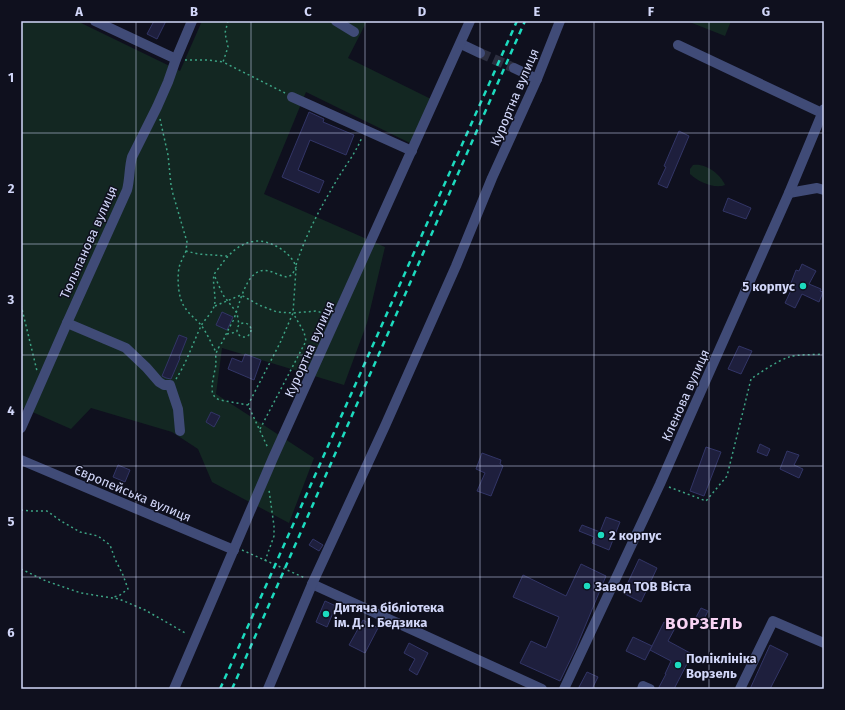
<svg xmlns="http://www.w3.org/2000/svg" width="845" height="710" viewBox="0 0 845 710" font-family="'Fira Sans',sans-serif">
  <rect width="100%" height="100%" fill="#0f101e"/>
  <g fill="#132722">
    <path d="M21 21H77L180 71 202 21H367L348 58 435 101 412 144 306 92 264 194 385 247 367 323 344 385 222 348 216 394 314 458 289 523 212 482 198 449 172 432 91 408 71 429 21 407Z"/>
    <path d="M687 21H731L725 36Z"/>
    <path d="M693 165C706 163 720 174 725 185 715 189 698 182 690 174V169Z"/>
  </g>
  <g fill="#1e1f3d" stroke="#323566">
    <path d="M154 21H166L157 39 147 34Z"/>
    <path d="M309 112 324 119 323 122 354 135 346 155 310 140 298 170 324 181 319 193 282 177Z"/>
    <path d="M679 131 689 136 667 188 658 184 666 167 664 166Z"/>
    <path d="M728 198 751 208 746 219 723 211Z"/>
    <path d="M802 264 816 271 809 284 821 289 820 291 823 292 819 302 802 294 795 308 785 303 794 284 791 283 796 270 799 271Z"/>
    <path d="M222 312 233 317 227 330 216 325Z"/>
    <path d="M179 335 187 338 179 358H180L171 379 166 378 162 376Z"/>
    <path d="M739 346 752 351 741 374 728 369Z"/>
    <path d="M245 354 261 360 254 380 228 369 232 358 242 362Z"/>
    <path d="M211 412 220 416 214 427 206 422Z"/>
    <path d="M760 444 770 449 767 456 757 452Z"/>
    <path d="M706 447 721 452 704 496 690 491Z"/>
    <path d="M787 451 799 455 794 465 803 469 799 478 780 469Z"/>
    <path d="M482 453 501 460 500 464 503 466 491 496 477 491 485 473 476 469Z"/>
    <path d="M118 465 130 470 125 482 113 477Z"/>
    <path d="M606 517 620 522 609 550 592 543 594 537 579 531 582 525 600 532Z"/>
    <path d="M313 539 323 545 319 551 309 545Z"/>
    <path d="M639 559 657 568 641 602 623 593Z"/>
    <path d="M581 564 606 576 576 648 560 681 520 663 531 641 546 648 559 617 513 597 523 575 566 596Z"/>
    <path d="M325 601 336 606 327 627 316 622Z"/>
    <path d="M701 608 708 611 701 625 694 621Z"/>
    <path d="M363 620 378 628 365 653 349 645Z"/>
    <path d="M664 622 675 628 668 641 692 654 674 689H658L666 674H665L671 661 650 650Z"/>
    <path d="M633 637 652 646 645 660 626 651Z"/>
    <path d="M409 643 428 653 417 675 409 670 415 659 404 653Z"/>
    <path d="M770 645 788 654 770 689H750Z"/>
    <path d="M587 672 598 677 592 689H578Z"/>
  </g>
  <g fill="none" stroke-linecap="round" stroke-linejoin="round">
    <path stroke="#2c2e3f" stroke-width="10" stroke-dasharray="10 5" stroke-linecap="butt" d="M480 53 514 68"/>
    <g stroke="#3da384" stroke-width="1.5" stroke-dasharray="2 3" stroke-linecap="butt">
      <path d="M228 21 225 33 228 47 223 62 285 93"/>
      <path d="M185 60H208L223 62"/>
      <path d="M160 119 168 155 171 185 173 194 187 242 186 251 198 254 227 256"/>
      <path d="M186 251C184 257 180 262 179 268 177 279 178 300 186 309 190 315 196 319 201 325 207 333 211 343 216 352"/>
      <path d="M296 265C305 237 319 210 334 185 343 168 355 155 362 137"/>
      <path d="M215 277 223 295 237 313 239 325"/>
      <path d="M21 305 37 371"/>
      <path d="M215 306 241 295 259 305 277 312 293 313 317 311 327 315"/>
      <circle cx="244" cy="330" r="7"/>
      <path d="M227 334 237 332"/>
      <path d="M176 379C186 364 193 343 201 326 204 320 213 312 214 306 217 299 212 283 214 275 215 272 219 268 221 265 232 249 249 236 269 243 280 247 292 255 296 267L292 275 287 277C278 276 269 268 260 271 244 276 239 308 233 321 229 328 226 334 223 341 221 344 218 348 217 351 215 355 216 360 216 364 215 372 210 387 213 394 215 398 217 399 220 400L248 405 268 448"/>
      <path d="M248 405 280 343 293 313 296 269"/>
      <path d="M260 429 306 341 304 332 293 313"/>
      <path d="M669 487 706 501 727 476 751 379C761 372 777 361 789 357 798 354 814 355 824 354"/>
      <path d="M21 510 31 511H47L61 521 80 532 98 536 110 545 115 559 123 575 128 589 120 595 114 597"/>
      <path d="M242 550 305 578"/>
      <path d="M265 561 274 536V526L269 490"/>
      <path d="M21 569 46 581 81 593 119 599 145 610 187 634"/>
    </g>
    <g stroke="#404b77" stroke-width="10">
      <path d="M95 21 176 59"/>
      <path d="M336 21 354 32"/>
      <path d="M461 44 480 53"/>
      <path d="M678 45 822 113"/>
      <path d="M514 68 537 79"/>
      <path d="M292 97 412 151"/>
      <path d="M789 193 817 188 824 190"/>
      <path d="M67 323 126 348 146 367 159 382 164 385H170L178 409 180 431"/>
      <path d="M21 428 67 323 127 190C130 179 129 168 132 157L157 107 168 82 176 59 192 21"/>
      <path d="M21 460 234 550"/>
      <path d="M312 584 542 689"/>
      <path d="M174 689 273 458 470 21"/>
      <path d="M268 689 313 582 385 426 456 266 492 178 537 79 560 21"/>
      <path d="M564 689 660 484 693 409 789 193 824 109"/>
      <path d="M642 689 643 686 650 689"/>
      <path d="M740 689 773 621 824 643"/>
    </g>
    <g stroke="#1cdbbf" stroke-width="2.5" stroke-dasharray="6 5" stroke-linecap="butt">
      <path d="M220 689 517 21"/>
      <path d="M232 689 525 21"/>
    </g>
  </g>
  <path fill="none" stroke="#d2d7f9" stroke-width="1" stroke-opacity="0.55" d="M136 21V689M251 21V689M365 21V689M480 21V689M594 21V689M709 21V689M21 133H824M21 244H824M21 355H824M21 466H824M21 577H824"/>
  <g fill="#1cdbbf" stroke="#0f101e" stroke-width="1.5">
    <circle cx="803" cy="286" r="4"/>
    <circle cx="601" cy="535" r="4"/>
    <circle cx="587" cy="586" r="4"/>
    <circle cx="326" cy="614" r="4"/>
    <circle cx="678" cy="665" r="4"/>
  </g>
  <g text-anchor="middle" stroke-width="3" stroke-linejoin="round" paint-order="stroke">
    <g font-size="13" fill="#d2d7f9" stroke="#0f101e">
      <text transform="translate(514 97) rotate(-67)" y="5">Курортна вулиця</text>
      <text transform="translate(88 242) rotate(-66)" y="5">Тюльпанова вулиця</text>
      <text transform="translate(309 349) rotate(-66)" y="5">Курортна вулиця</text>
      <text transform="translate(685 395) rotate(-66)" y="5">Кленова вулиця</text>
      <text transform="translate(133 493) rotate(23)" y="5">Європейська вулиця</text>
    </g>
    <g font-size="13" font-weight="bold" fill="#d2d7f9" stroke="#0f101e" text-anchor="start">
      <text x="795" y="291" text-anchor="end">5 корпус</text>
      <text x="609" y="540">2 корпус</text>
      <text x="595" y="591">Завод ТОВ Віста</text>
      <text x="334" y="612">Дитяча бібліотека<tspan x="334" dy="15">ім. Д. І. Бедзика</tspan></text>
      <text x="686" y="663">Поліклініка<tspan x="686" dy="15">Ворзель</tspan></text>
    </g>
    <g font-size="17" font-weight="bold" letter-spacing="1" fill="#f9d4f5" stroke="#0f101e">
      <text x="704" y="629">ВОРЗЕЛЬ</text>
    </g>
  </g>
  <rect width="845" height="710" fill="none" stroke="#0f101e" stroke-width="44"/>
  <rect x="22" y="22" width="801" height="666" fill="none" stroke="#d2d7f9" stroke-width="1.5"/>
  <g font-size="13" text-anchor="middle" font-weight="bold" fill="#d2d7f9">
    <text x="79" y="16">A</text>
    <text x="194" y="16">B</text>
    <text x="308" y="16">C</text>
    <text x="422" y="16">D</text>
    <text x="537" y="16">E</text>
    <text x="651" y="16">F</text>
    <text x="766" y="16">G</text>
    <text x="11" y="82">1</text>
    <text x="11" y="193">2</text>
    <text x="11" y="304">3</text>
    <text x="11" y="415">4</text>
    <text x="11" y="526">5</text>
    <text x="11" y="637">6</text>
  </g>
</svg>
